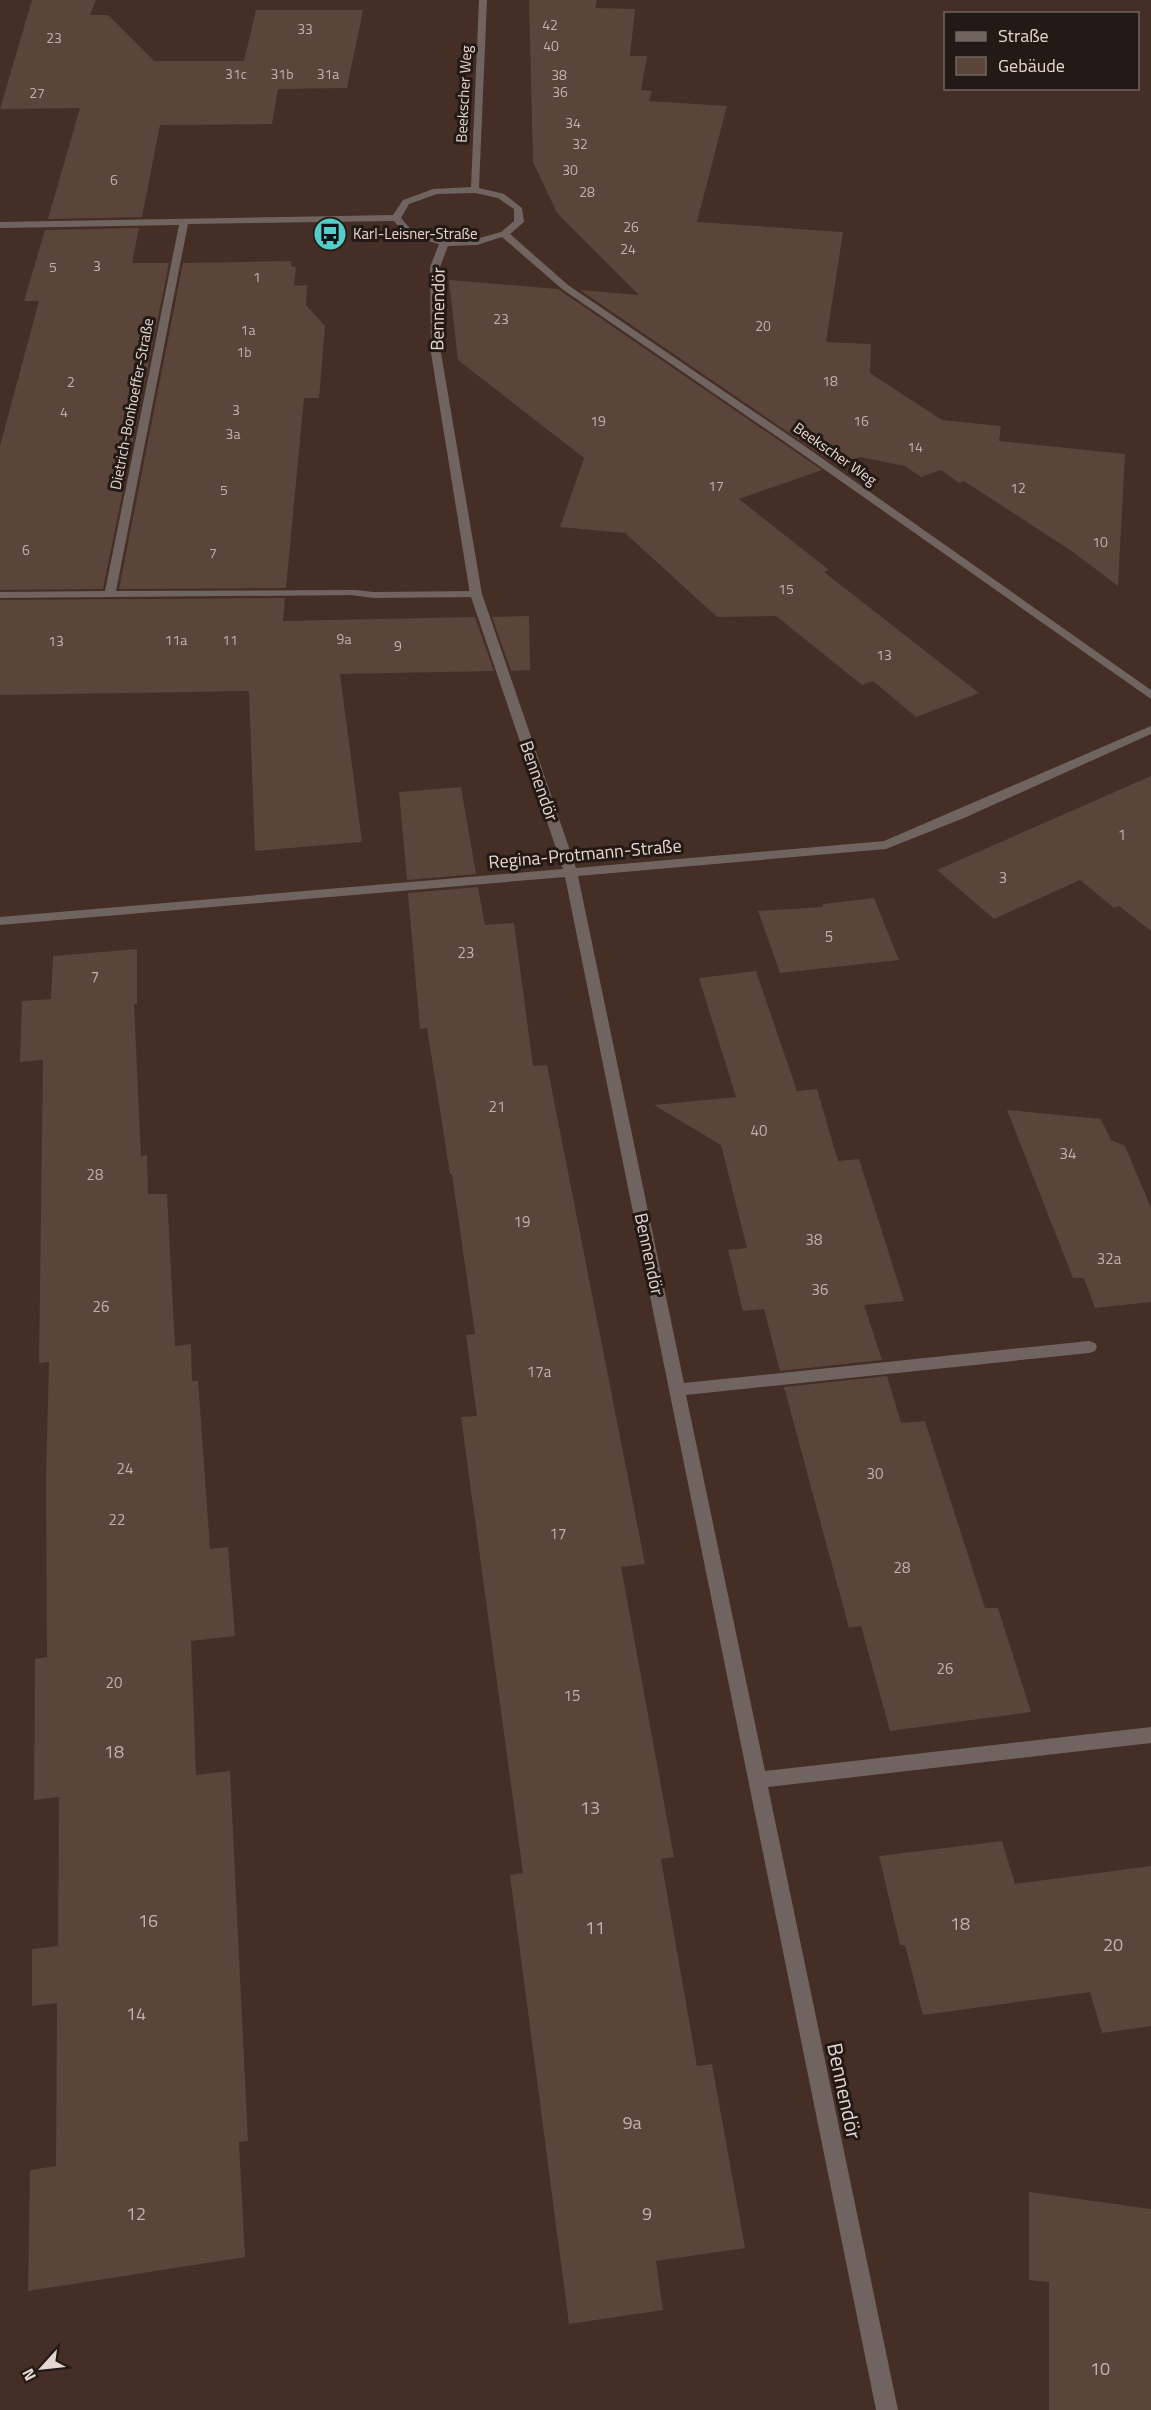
<svg xmlns="http://www.w3.org/2000/svg" width="1151" height="2410" viewBox="0 0 1151 2410" font-family="'Titillium Web',sans-serif">
  <rect width="100%" height="100%" fill="#442e25"/>
  <g fill="#5b443a">
    <path d="M32 0H96L90 15H108L154 61H244L256 10H363L347 88 278 89 272 124 160 125 142 217 48 219 80 108 0 109Z"/>
    <path d="M529 0H597L595 8 635 9 630 56H647L641 90 652 91 649 101 727 106 697 222 843 232 826 342 871 344 870 373 942 420 1001 426 999 441 1125 454 1118 586 1073 552 964 481 959 483 941 470 921 477 905 466 860 457 836 465 580 290 639 295 557 213 533 162Z"/>
    <path d="M139 228 132 263H169L103 589 0 590V446L39 301H24L45 230Z"/>
    <path d="M291 261V266L296 267 294 286 307 285 306 305 325 326 319 398H304L286 588 119 589 183 263Z"/>
    <path d="M449 280 558 289 822 470 739 499 829 570 824 572 979 693 916 717 873 681 862 685 776 616 717 617 625 533 560 527 584 458 458 360Z"/>
    <path d="M285 598 283 621 475 617 494 671 340 674 362 842 255 851 249 691 0 695V600Z"/>
    <path d="M529 616 530 670 511 671 492 617Z"/>
    <path d="M1151 776V931L1119 906 1114 908 1080 880 994 919 937 870Z"/>
    <path d="M461 787 476 874 407 880 399 792Z"/>
    <path d="M478 887 485 925 514 923 533 1066 547 1065 645 1564 621 1567 674 1857 661 1859 697 2066 712 2064 745 2248 656 2261 663 2310 569 2324 510 1875 523 1873 461 1417 477 1416 466 1335 475 1334 452 1174H450L427 1028 420 1029 408 893Z"/>
    <path d="M874 898 899 960 780 973 758 911 823 907V904Z"/>
    <path d="M137 949V1004H134L141 1156 147 1155 148 1194H167L175 1346 191 1344 192 1381H198L210 1549 228 1547 235 1636 191 1641 196 1775 230 1771 248 2141 239 2142 245 2257 28 2291 30 2170 56 2166 57 2003 32 2006V1949L58 1946 59 1797 34 1800 35 1659 47 1657 46 1477 49 1362 39 1363 43 1060 20 1062 22 1001 51 999 53 956Z"/>
    <path d="M756 971 797 1091 817 1089 838 1161 859 1159 904 1301 864 1305 882 1360 780 1371 764 1309 743 1311 728 1250 747 1248 721 1145 654 1105 736 1097 699 978Z"/>
    <path d="M1007 1110 1101 1119 1111 1140 1125 1146 1151 1208V1302L1095 1308 1084 1278H1073Z"/>
    <path d="M887 1376 901 1423 925 1421 985 1608H998L1031 1712 890 1731 861 1626 849 1628 784 1387Z"/>
    <path d="M1002 1841 1015 1884 1151 1866V2026L1102 2033 1090 1992 923 2015 905 1945H900L879 1856Z"/>
    <path d="M1029 2192 1151 2209V2410H1049V2282L1029 2280Z"/>
  </g>
  <g fill="none" stroke-linecap="round" stroke-linejoin="round">
    <path fill="#6f645f" fill-rule="evenodd" d="M355 590 374 592 476 591 482 594 476 597 374 598 351 595V591Z"/>
    <path fill="#6f645f" fill-rule="evenodd" d="M479 0H487L479 188 504 194 522 208 524 222 510 234 568 285 806 447 1151 690V699L798 451 562 289 502 237 477 245 448 246 440 267 441 353 482 594 576 868 884 841 1151 726V734L964 818 886 849 578 876 684 1383 1089 1341 1095 1343 1097 1347 1095 1351 1089 1353 686 1395 765 1771 1151 1727V1743L768 1787 898 2410H876L565 877 0 925V917L563 869 470 594 431 353 430 267 439 244 407 236 394 221 188 224 116 591 355 590 359 591V595L0 598V592L105 591 179 225 0 228V222L393 215 403 200 433 189 471 187ZM475 193 498 198 514 209V221L501 232 476 239 444 240 413 232 401 218 409 204 437 194Z"/>
  </g>
  <defs>
    <symbol id="bus-disc" viewBox="-11 -11 22 22"><circle r="9.5" fill="#53cdc9" stroke="#231915"/><path d="M-5-6H5V4H4V6H2V4H-2V6H-4V4H-5ZM-3.5-4V0h7V-4ZM-3.5 1.2v1.5H-2V1.2ZM2 1.2v1.5H3.5V1.2Z" fill="#111"/></symbol>
  </defs>
  <g fill-rule="evenodd">
    <use href="#bus-disc" x="311" y="215" width="38" height="38"/>
  </g>
  <g text-anchor="middle" stroke-width="6" stroke-linejoin="round" paint-order="stroke">
    <g font-size="14" fill="#c2b2aa">
      <text x="550" y="30">42</text>
      <text x="305" y="34">33</text>
      <text x="54" y="43">23</text>
      <text x="551" y="51">40</text>
      <text x="236" y="79">31c</text>
      <text x="282" y="79">31b</text>
      <text x="328" y="79">31a</text>
      <text x="559" y="80">38</text>
      <text x="560" y="97">36</text>
      <text x="37" y="98">27</text>
      <text x="573" y="128">34</text>
      <text x="580" y="149">32</text>
      <text x="570" y="175">30</text>
      <text x="114" y="185">6</text>
      <text x="587" y="197">28</text>
      <text x="631" y="232">26</text>
      <text x="628" y="254">24</text>
      <text x="97" y="271">3</text>
      <text x="53" y="272">5</text>
      <text x="257" y="282">1</text>
      <text x="501" y="324">23</text>
      <text x="763" y="331">20</text>
      <text x="248" y="335">1a</text>
      <text x="244" y="357">1b</text>
      <text x="830" y="386">18</text>
      <text x="71" y="387">2</text>
      <text x="236" y="415">3</text>
      <text x="64" y="417">4</text>
      <text x="598" y="426">19</text>
      <text x="861" y="426">16</text>
      <text x="233" y="439">3a</text>
      <text x="915" y="452">14</text>
      <text x="716" y="491">17</text>
      <text x="1018" y="493">12</text>
      <text x="224" y="495">5</text>
      <text x="1100" y="547">10</text>
      <text x="26" y="555">6</text>
      <text x="213" y="558">7</text>
      <text x="786" y="594">15</text>
      <text x="344" y="644">9a</text>
      <text x="176" y="645">11a</text>
      <text x="230" y="645">11</text>
      <text x="56" y="646">13</text>
      <text x="398" y="651">9</text>
      <text x="884" y="660">13</text>
    </g>
    <g font-size="15" fill="#e4d6d0" stroke="#231915">
      <text transform="translate(464 94) rotate(-87)" y="5">Beekscher Weg</text>
      <text transform="translate(132 404) rotate(-79)" y="5">Dietrich-Bonhoeffer-Straße</text>
      <text transform="translate(835 454) rotate(35)" y="5">Beekscher Weg</text>
    </g>
    <g font-size="15" fill="#e4d6d0" stroke="#231915" text-anchor="start">
      <text x="353" y="239">Karl-Leisner-Straße</text>
    </g>
    <g font-size="15" fill="#c2b2aa">
      <text x="1122" y="840">1</text>
      <text x="1003" y="883">3</text>
      <text x="829" y="942">5</text>
      <text x="466" y="958">23</text>
      <text x="95" y="982">7</text>
      <text x="497" y="1112">21</text>
      <text x="759" y="1136">40</text>
      <text x="1068" y="1159">34</text>
      <text x="95" y="1180">28</text>
      <text x="522" y="1227">19</text>
      <text x="814" y="1245">38</text>
      <text x="1109" y="1264">32a</text>
      <text x="820" y="1295">36</text>
      <text x="101" y="1312">26</text>
      <text x="539" y="1377">17a</text>
      <text x="125" y="1474">24</text>
      <text x="875" y="1479">30</text>
      <text x="117" y="1525">22</text>
      <text x="558" y="1539">17</text>
      <text x="902" y="1573">28</text>
      <text x="945" y="1674">26</text>
      <text x="114" y="1688">20</text>
      <text x="572" y="1701">15</text>
    </g>
    <g font-size="18" fill="#e4d6d0" stroke="#231915">
      <text transform="translate(438 309) rotate(-89)" y="6">Bennendör</text>
      <text transform="translate(539 781) rotate(71)" y="6">Bennendör</text>
      <text transform="translate(585 854) rotate(-5)" y="6">Regina-Protmann-Straße</text>
      <text transform="translate(649 1254) rotate(78)" y="6">Bennendör</text>
    </g>
    <g font-size="18" fill="#c2b2aa">
      <text x="114" y="1758">18</text>
      <text x="590" y="1814">13</text>
      <text x="148" y="1927">16</text>
      <text x="960" y="1930">18</text>
      <text x="595" y="1934">11</text>
      <text x="1113" y="1951">20</text>
      <text x="136" y="2020">14</text>
      <text x="632" y="2129">9a</text>
      <text x="136" y="2220">12</text>
      <text x="647" y="2220">9</text>
      <text x="1100" y="2375">10</text>
    </g>
    <g font-size="21" fill="#e4d6d0" stroke="#231915">
      <text transform="translate(844 2091) rotate(78)" y="7">Bennendör</text>
    </g>
  </g>
  <rect x="944" y="12" width="195" height="78" fill="#231915" stroke="#706560" stroke-width="1.5"/>
  <rect x="956" y="32" width="30" height="9" fill="#6f645f" stroke="#706560" stroke-width="1.5"/>
  <text x="998" y="42" font-size="18" fill="#e4d6d0">Straße</text>
  <rect x="956" y="57" width="30" height="18" fill="#5b443a" stroke="#706560" stroke-width="1.5"/>
  <text x="998" y="72" font-size="18" fill="#e4d6d0">Gebäude</text>
  <g transform="translate(42 2368) rotate(243)" stroke="#231915" stroke-width="4.5" paint-order="stroke">
  <path d="M0-4.5L10 22L0 15L-10 22Z" fill="#e4d6d0"/>
  <text y="-9" font-size="16" font-weight="bold" text-anchor="middle" fill="#e4d6d0">N</text>
  </g>
</svg>
